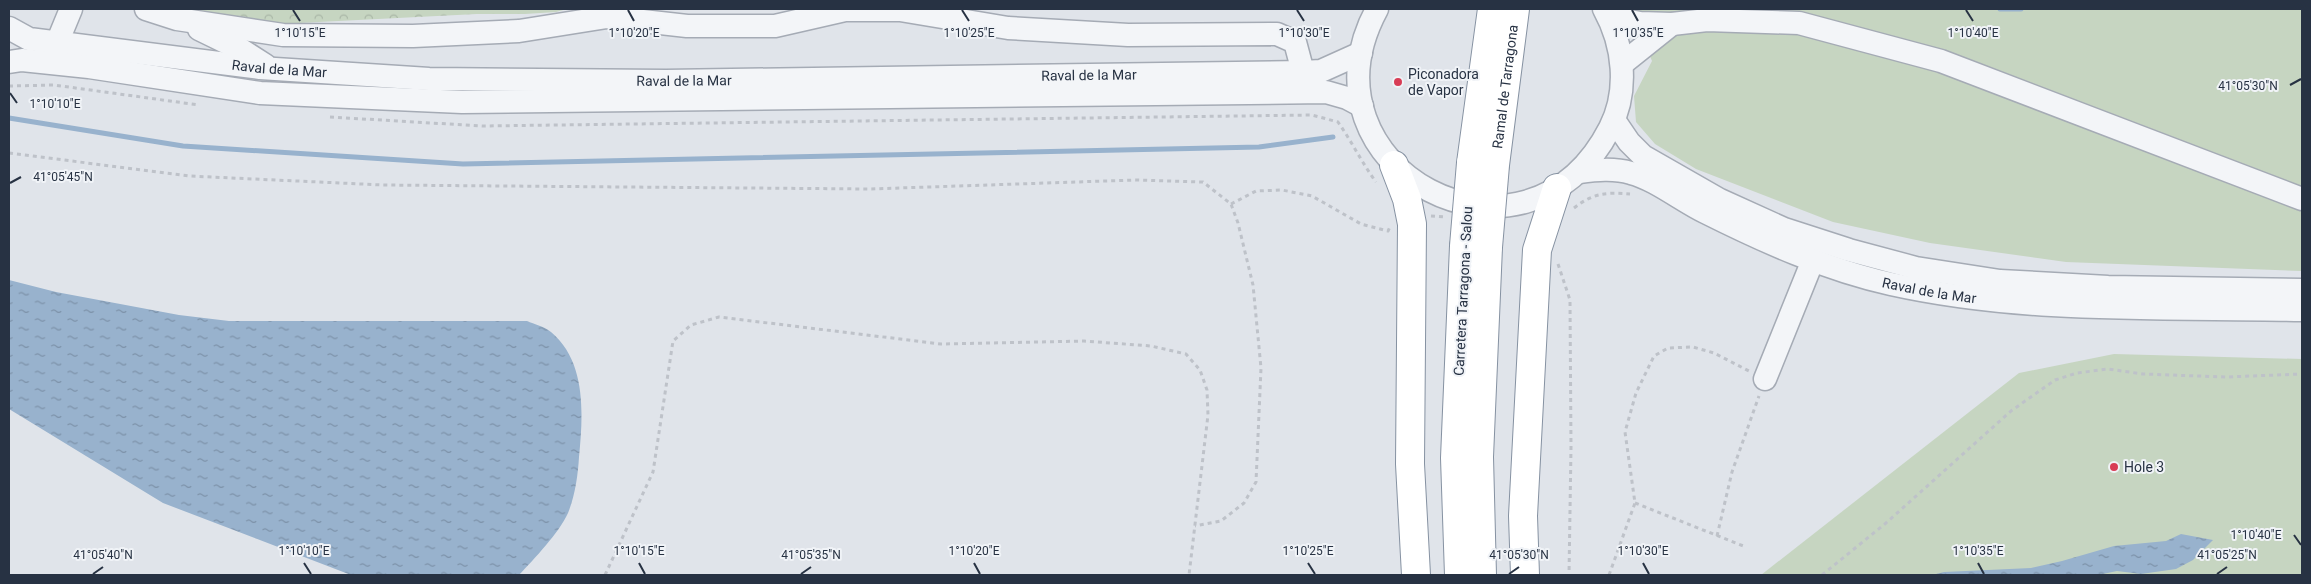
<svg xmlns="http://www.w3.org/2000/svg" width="2311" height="584" viewBox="0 0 2311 584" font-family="Roboto,sans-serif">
  <defs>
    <pattern id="park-crowns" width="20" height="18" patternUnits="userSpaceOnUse" patternTransform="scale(1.25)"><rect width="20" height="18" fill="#c6d5c1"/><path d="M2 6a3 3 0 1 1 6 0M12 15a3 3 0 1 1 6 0" fill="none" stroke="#aab7a7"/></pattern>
    <pattern id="water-ripples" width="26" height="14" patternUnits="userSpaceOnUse" patternTransform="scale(1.25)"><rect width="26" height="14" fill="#98b2cd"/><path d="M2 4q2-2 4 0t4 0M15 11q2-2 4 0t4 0" fill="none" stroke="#7c91a8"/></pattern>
  </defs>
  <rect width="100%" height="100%" fill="#e0e4ea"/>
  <g fill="#c6d5c1">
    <path d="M1631 9H2302V271L2066 262 1930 243 1833 222 1696 169 1655 144 1636 122 1634 96 1652 61Z"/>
    <path d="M2114 354 2302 359V575H1761L2019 373Z"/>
  </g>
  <path fill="url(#park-crowns)" d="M152 9H567L556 12 525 14H477L279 24Z"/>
  <g fill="url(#water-ripples)">
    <path d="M9 280 56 292 179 315 229 321H527C534 324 545 327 551 332 587 362 583 416 579 457 578 475 575 496 568 513 559 533 534 559 519 575H351L163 503 9 409Z"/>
    <path d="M2181 534 2213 540 2193 560 2176 569 2141 574 2117 571 2098 575H1932L1944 572 2031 568 2062 561 2114 546 2166 541Z"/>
  </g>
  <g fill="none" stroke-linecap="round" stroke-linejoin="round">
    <g stroke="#98b2cd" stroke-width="5">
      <path d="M2000 9H2021"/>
      <path d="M9 118 183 146 463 164 1259 147 1333 137"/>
    </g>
    <defs>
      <g id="minor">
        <path d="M146 9 177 19 283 35 413 36 519 31 607 17 687 26H775L845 10H900L1008 28 1128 35 1277 34 1295 42 1303 72"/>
        <path d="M1377 9C1291 168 1525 294 1610 128 1629 91 1624 45 1604 9"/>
        <path d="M1609 17 1640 23 1672 24 1707 20 1799 23 1941 61 2302 199"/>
        <path id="s1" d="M9 28 29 39 260 68 429 79 666 81 1303 72 1321 71 1361 53"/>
        <path d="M199 29 240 49 265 65"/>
        <path d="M57 43 71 9"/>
        <path d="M9 62 22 60 89 67 260 93 462 102 1326 92 1347 98 1362 106"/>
        <path d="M1622 64 1672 24"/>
        <path d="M1614 120 1629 142 1643 156 1720 200 1784 229 1849 250 1916 268 2000 281 2108 287 2302 290"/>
        <path id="s2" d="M1579 172C1596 170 1614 168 1631 173 1655 179 1682 201 1705 212 1763 241 1827 270 1891 284 2026 314 2165 307 2302 310"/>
        <path d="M1765 379 1813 260"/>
      </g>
      <g id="highway">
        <path d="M1471 163 1492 9"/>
        <path d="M1394 165 1407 199 1412 224 1410 464 1416 575"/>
        <path id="s3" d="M1495 165 1515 9"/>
        <path d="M1459 575 1455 458 1464 246"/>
        <path d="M1482 575 1479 457 1488 247"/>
        <path d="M1525 575 1523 516 1537 250 1557 188"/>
      </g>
    </defs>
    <use href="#minor" stroke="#a5abb5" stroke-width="25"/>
    <use href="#highway" stroke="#8692a2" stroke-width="30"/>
    <g stroke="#bec2c9" stroke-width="3" stroke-dasharray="4 4" stroke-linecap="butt">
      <path d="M9 86 54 85 199 105"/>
      <path d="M330 117 482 126 1312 115 1338 122C1352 142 1362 163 1376 182"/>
      <path d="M9 153 189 176 383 185 870 189 1135 180 1203 182 1231 204 1238 223 1253 285 1261 368 1256 482 1244 503 1221 521 1195 526"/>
      <path d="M1231 204 1256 191 1282 190 1312 196 1361 224 1388 231 1390 227"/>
      <path d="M1574 208C1593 193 1606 192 1630 194"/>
      <path d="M1431 216 1445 217"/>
      <path d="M1558 264 1570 300 1571 447 1569 575"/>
      <path d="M1635 503 1746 547"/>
      <path d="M1717 536 1732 472 1759 396"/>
      <path d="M605 575 653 472 673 341 691 325 719 317 941 344 1084 341 1151 346 1186 354 1200 370 1207 390 1208 415 1189 575"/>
      <path d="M1609 575 1635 503 1625 432 1636 393 1654 356 1668 348 1693 347 1714 353 1749 371"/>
      <path d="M1822 575 1886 523 2011 411 2055 380 2077 373 2108 369 2143 374 2226 377 2302 374"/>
    </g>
    <use href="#minor" stroke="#f3f5f8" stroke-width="22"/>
    <use href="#highway" stroke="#fff" stroke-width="28"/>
    <defs>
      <g id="highway-bridge">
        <path d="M1464 246 1471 163"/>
        <path d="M1488 247 1495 165"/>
      </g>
    </defs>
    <use href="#highway-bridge" stroke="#8692a2" stroke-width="30" stroke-linecap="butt"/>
    <use href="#highway-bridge" stroke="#fff" stroke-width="28"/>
  </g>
  <path fill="none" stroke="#273243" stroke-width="2" d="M293 10 300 21M628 10 634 21M962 10 969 21M1297 10 1304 21M1632 10 1638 21M1966 10 1973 21M2290 85 2301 79M10 93 17 103M10 183 21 177M2294 535 2301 545M304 563 311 574M639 563 645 574M974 563 980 574M1308 563 1315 574M1643 563 1649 574M1978 563 1984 574M93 574 103 567M801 574 811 567M1509 574 1519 567M2217 574 2227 567"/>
  <g fill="#d83c55" stroke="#f0f3f7" stroke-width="2">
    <circle cx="1398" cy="82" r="5"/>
    <circle cx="2114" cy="467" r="5"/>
  </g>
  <g text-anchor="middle" stroke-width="4" stroke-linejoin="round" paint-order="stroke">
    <g font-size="14" fill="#273243" stroke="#f0f3f7">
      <text dy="5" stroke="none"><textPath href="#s1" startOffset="275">Raval de la Mar</textPath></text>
      <text dy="5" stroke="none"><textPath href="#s1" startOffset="1085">Raval de la Mar</textPath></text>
      <text dy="5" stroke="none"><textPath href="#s1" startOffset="680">Raval de la Mar</textPath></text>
      <text dy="5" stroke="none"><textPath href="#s3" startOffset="79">Ramal de Tarragona</textPath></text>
      <text dy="5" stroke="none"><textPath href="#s2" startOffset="375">Raval de la Mar</textPath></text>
      <text transform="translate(1463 291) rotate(-87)" y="5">Carretera Tarragona - Salou</text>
    </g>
    <g font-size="14" fill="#273243" stroke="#f0f3f7" text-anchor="start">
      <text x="1408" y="79">Piconadora<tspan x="1408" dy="16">de Vapor</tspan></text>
      <text x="2124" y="472">Hole 3</text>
    </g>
  </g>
  <g font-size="12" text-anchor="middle" fill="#273243" stroke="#f0f3f7" stroke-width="4" stroke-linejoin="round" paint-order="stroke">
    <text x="300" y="37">1°10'15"E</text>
    <text x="634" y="37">1°10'20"E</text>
    <text x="1304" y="37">1°10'30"E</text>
    <text x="969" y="37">1°10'25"E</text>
    <text x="1638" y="37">1°10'35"E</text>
    <text x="1973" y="37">1°10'40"E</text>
    <text x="2248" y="90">41°05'30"N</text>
    <text x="55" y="108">1°10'10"E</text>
    <text x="63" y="181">41°05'45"N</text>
    <text x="2256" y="539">1°10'40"E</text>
    <text x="304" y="555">1°10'10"E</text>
    <text x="639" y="555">1°10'15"E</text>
    <text x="974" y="555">1°10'20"E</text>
    <text x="1308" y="555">1°10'25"E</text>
    <text x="1643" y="555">1°10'30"E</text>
    <text x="1978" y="555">1°10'35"E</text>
    <text x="103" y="559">41°05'40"N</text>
    <text x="811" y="559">41°05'35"N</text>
    <text x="1519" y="559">41°05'30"N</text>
    <text x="2227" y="559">41°05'25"N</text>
  </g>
  <rect width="2311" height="584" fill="none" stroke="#273243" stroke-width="20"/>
</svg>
